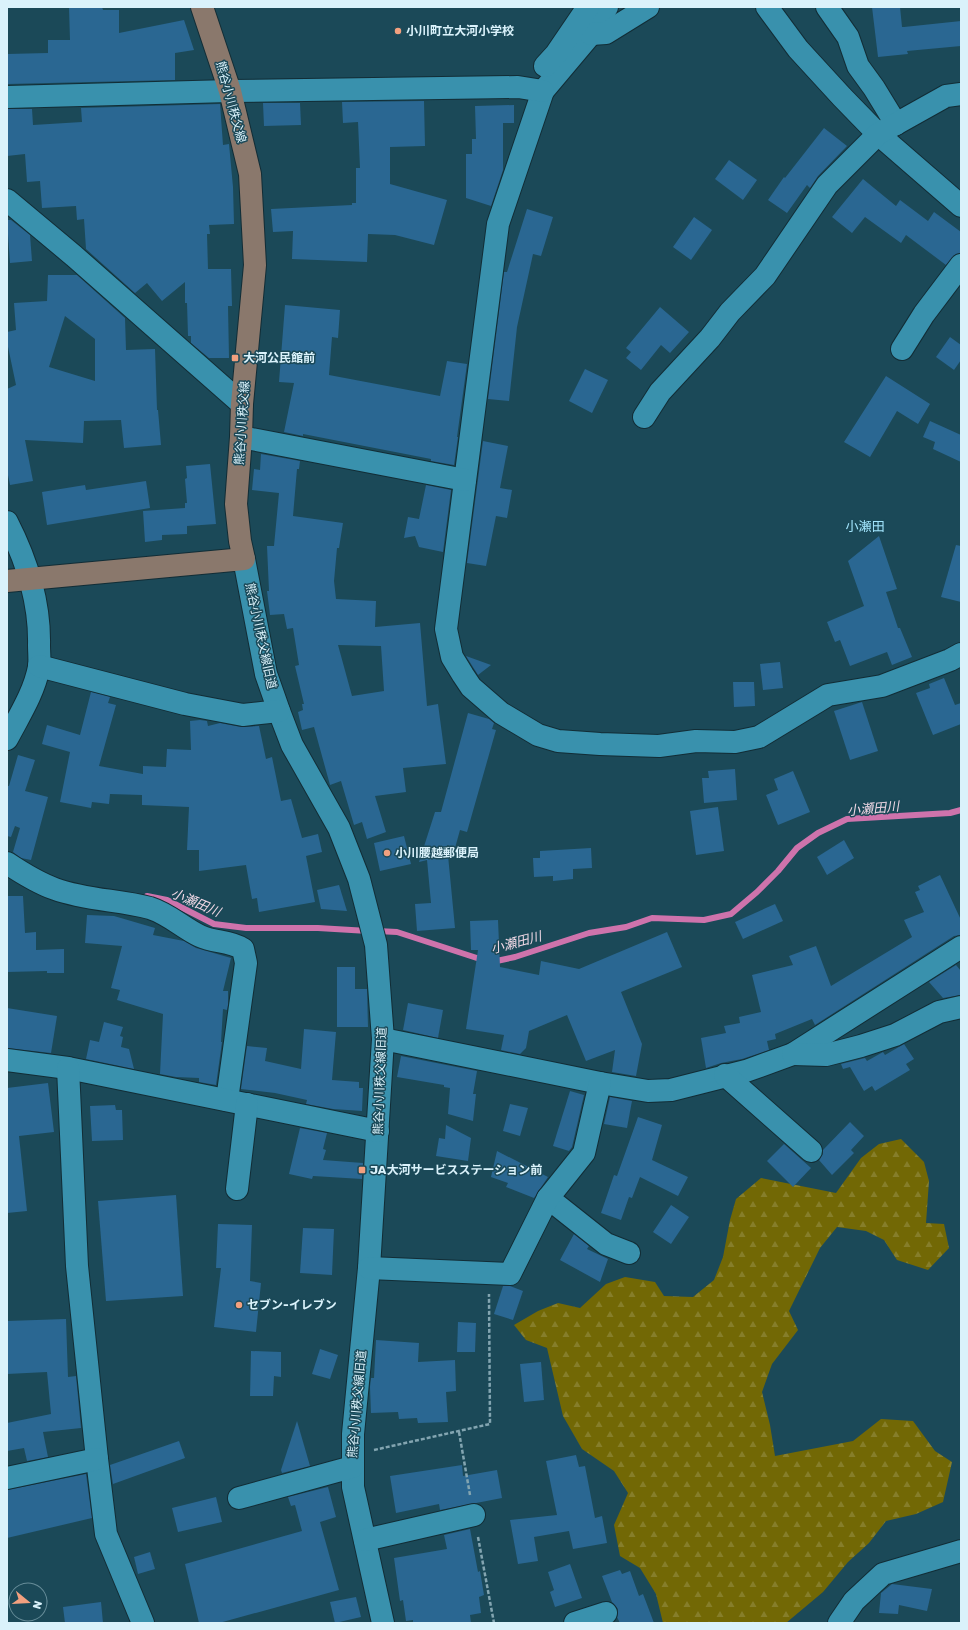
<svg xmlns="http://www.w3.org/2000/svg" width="968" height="1630" viewBox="0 0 968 1630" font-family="Rubik,'Noto Sans JP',sans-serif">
  <defs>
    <pattern id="forest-firs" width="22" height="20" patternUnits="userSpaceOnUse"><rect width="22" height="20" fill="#726805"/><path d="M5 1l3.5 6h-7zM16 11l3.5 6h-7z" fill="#867e2a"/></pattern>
  </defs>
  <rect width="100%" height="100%" fill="#1b4958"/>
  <path fill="url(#forest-firs)" d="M901 1139 924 1162 929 1181 926 1223 944 1224 949 1248 928 1270 897 1260 884 1240 866 1231 837 1227 820 1248 789 1311 798 1330 772 1364 762 1392 770 1425 775 1456 853 1441 881 1419 913 1421 935 1451 952 1462 943 1502 916 1514 886 1521 869 1543 848 1562 823 1592 786 1623H663L656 1594 640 1568 620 1556 614 1525 628 1493 614 1471 582 1449 563 1416 547 1348 526 1340 514 1325 538 1311 558 1303 580 1308 606 1284 625 1277 655 1282 664 1296 693 1297 714 1280 723 1257 730 1220 736 1199 761 1178 836 1193 861 1158 879 1144Z"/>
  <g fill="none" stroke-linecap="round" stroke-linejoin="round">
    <g stroke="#ce73ac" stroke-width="6">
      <path d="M147 896 167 900 214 924 246 928H318L368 931"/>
      <path d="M377 931 397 932 483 960"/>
      <path d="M492 962 515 957 589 933 626 927 652 918 704 920 731 914 757 892 778 871 797 848 818 833 847 819 950 813 961 810"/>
    </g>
  </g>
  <g fill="#2a6792" fill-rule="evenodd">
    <path d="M69 7H102L103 10H119V33L184 20 194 50 175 53V80L7 84V54L48 53V40H70Z"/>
    <path d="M872 7H900L902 27H904L961 21V46L907 51 908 54 878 57Z"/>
    <path d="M424 101 425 146 390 147V184L447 200 434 245 395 235 368 234 367 262 292 259 293 231 273 232 271 209 352 205V203H356V168H360L358 122 343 123 342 102Z"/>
    <path d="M263 103H300L301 125 264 126Z"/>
    <path d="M220 104 223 145 229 144 233 187 234 224 209 225 210 234H207L208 269H231L232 306H228L229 358H209L191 343V336H188L187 303H185V282L162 301 147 283 135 293 86 249 84 219 77 220 76 206 42 208 40 181 27 182 25 154 7 156V109H32L33 125 82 122 81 108Z"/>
    <path d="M514 105V123H503V170L491 206 466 198V154H472V139H476L475 106Z"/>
    <path d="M824 128 847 146 818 176 810 188 807 185 787 213 768 200 784 177 785 178Z"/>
    <path d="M729 160 757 180 743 200 715 179Z"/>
    <path d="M863 179 896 206 900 200 928 221 934 212 961 232V253L956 254 946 265 906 235 901 243 865 217 852 233 832 217Z"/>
    <path d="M527 209 553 217 541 256 533 254 517 327 509 401 488 399 504 272H507Z"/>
    <path d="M694 217 712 230 691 260 673 247Z"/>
    <path d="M7 220H11L30 235 32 261 10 263Z"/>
    <path d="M48 275H77L125 318 126 350 155 349 157 410H158L161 445 124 448 121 420 84 421 83 443 25 440 33 481 10 485 7 470V389L16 385 7 342V332L16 330 14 303 47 301ZM65 316 95 339V381L49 367Z"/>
    <path d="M285 305 340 310 338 338 332 337 329 375 440 396 447 361 467 364 457 437H458L454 465 431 461V459L303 434V436L284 432 294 383 279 382Z"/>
    <path d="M660 307 689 332 670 353 661 345 641 370 626 358 631 352 626 348Z"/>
    <path d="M950 337 961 345V360L954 370 936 357Z"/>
    <path d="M585 369 608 380 592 413 569 401Z"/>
    <path d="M886 376 930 404 918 424 897 411 870 457 844 442Z"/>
    <path d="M930 421 961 435V462L933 449 935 442 923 437Z"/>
    <path d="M483 441 508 446 500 488 512 490 507 518 496 516 486 566 467 563Z"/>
    <path d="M261 454 300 461 299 469H297L293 516 343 523 339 548H337L334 581 336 599 376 601 375 627 420 623 427 706 438 704 446 764 403 768 406 792 375 796 386 832 367 839 362 822 354 825 341 781 330 785 314 727 302 730 298 712 303 710 302 704H304L295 666 299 665 293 628 287 629 284 614 270 615 267 591H269L267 546H274L279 493 252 490 254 469 260 470ZM338 645 381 646 384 691 352 696Z"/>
    <path d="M210 464 216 524 187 526V534L162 535V540L145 542 143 511 185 508V503H187L185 479 187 478 186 466Z"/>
    <path d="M146 481 150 508 47 525 42 492 85 485 86 490Z"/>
    <path d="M426 485 451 490 443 552 419 547 415 536 404 538 408 517 419 519Z"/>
    <path d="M879 536 897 589 886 592 898 628H900L912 657 892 665 887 652 850 666 840 640 835 642 827 622 864 606 848 561Z"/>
    <path d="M956 545 961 546V602L941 597Z"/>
    <path d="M466 656 491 665 478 675Z"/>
    <path d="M780 662 783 688 763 690 760 664Z"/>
    <path d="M944 678 955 705 961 703V724L933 735 916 693 930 688 929 684Z"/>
    <path d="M733 682H754L755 706 734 707Z"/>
    <path d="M91 692 110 697 108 703 116 705 99 766 143 774V766L166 767 167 749 191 750 190 721 200 720 207 721 208 726 220 723 241 727 259 726 266 759 272 757 281 801 291 799 302 838 318 834 322 852 306 856 315 902 259 912 257 898 252 899 246 865 199 871V850H187L189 807 142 805V795L110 794 109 804 92 802 91 808 60 802 70 752 42 744 47 725 80 735Z"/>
    <path d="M862 702 878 751 850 760 834 711Z"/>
    <path d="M468 713 489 719 494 723 492 729 496 730 467 832 460 830 455 848 447 845 455 928 417 931 415 904 431 903 427 860 419 862 435 812H441Z"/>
    <path d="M18 755 35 760 25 791 48 797 31 860 21 858 13 852 20 828 15 826 11 837 7 836V786H9Z"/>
    <path d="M735 769 737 800 704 803 702 778H709L708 771Z"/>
    <path d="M793 771 810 812 778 825 766 795 778 790 774 779Z"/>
    <path d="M718 807 724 851 696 855 690 811Z"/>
    <path d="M404 836 411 864 380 871 374 843Z"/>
    <path d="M844 840 854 858 827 875 817 857Z"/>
    <path d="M591 848 592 868 573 869V879L553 881V876L534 877 533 858H540V851Z"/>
    <path d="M940 875 961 920V935L954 936 815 1025 812 1019 775 1034 776 1039 767 1041 769 1050 742 1059 721 1063 706 1068 701 1038 726 1033 724 1026 740 1023 739 1017 761 1012 752 975 793 965 789 956 816 946 831 986 912 937 904 920 924 912 915 892 920 890 918 886Z"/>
    <path d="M339 885 347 911 321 909 317 890Z"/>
    <path d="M7 896H23L25 933 36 932V950L64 949V973H47V971L7 972Z"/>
    <path d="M775 904 783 921 743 939 735 922Z"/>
    <path d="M87 915 114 916 155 928 153 935 184 941 196 948 231 958 223 991H228V1005L227 1010 223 1009 221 1042H222L216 1085 199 1082V1078L176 1077 160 1074 163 1014 117 1000 120 990 111 988 122 946 85 943Z"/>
    <path d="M498 920 500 967 539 975 541 961 579 969 667 932 682 967 621 992 642 1044 636 1076 612 1072 615 1050 586 1061 567 1015 529 1031 526 1048 520 1054 501 1050 504 1035 466 1029 478 950H471L470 921Z"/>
    <path d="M956 965 961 971V995L943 998 929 982Z"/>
    <path d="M337 967H355V989H367L368 1027H337Z"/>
    <path d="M408 1003 443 1010 438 1038 403 1030Z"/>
    <path d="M7 1008 57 1016 51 1053 7 1048Z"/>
    <path d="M104 1022 123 1027 120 1036 123 1037 121 1047 129 1049 134 1069 86 1059 90 1040 99 1042Z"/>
    <path d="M304 1029 336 1032 332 1080 359 1082V1088H363L362 1111 333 1109 306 1104 307 1100 275 1093 241 1089 247 1046 267 1048 265 1061 301 1069Z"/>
    <path d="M904 1044 914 1059 906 1064 910 1070 875 1091 872 1086 864 1091 850 1067 843 1069 841 1064 865 1058 867 1061 883 1052 885 1055Z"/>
    <path d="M401 1056 477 1071 473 1094H476L473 1121 448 1114 450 1088 444 1087V1085L397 1077Z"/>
    <path d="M48 1083 54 1132 19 1136 27 1211 7 1213V1088Z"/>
    <path d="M570 1091 584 1095 572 1147 569 1151 553 1146Z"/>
    <path d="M610 1097 632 1101 627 1128 604 1124Z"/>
    <path d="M510 1104 528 1108 520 1136 503 1131Z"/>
    <path d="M115 1105 116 1110H122L123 1140 92 1141 90 1106Z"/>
    <path d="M638 1117 662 1125 652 1160 688 1177 678 1196 640 1177 632 1198 629 1197 621 1220 601 1213 614 1175 617 1176Z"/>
    <path d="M850 1122 864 1136 851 1150 854 1153 832 1175 819 1160 823 1154V1150Z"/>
    <path d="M446 1125 471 1138 468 1161 436 1156 439 1138 445 1139Z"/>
    <path d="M300 1128 327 1133 323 1149 326 1150 323 1160 363 1163 362 1179 313 1176 312 1179 289 1174Z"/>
    <path d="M784 1144 811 1168 793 1187 767 1161Z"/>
    <path d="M497 1151 548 1177 534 1198 506 1187 508 1183 491 1177Z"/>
    <path d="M176 1195 183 1296 106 1301 98 1201Z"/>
    <path d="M671 1205 689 1217 671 1244 653 1232Z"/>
    <path d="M218 1224 252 1225 250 1281 261 1283 256 1332 214 1327 221 1268H216Z"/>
    <path d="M303 1228 334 1229 332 1275 300 1273Z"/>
    <path d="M574 1234 589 1246 587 1249 608 1259 600 1282 560 1260Z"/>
    <path d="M503 1286H510L523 1291 513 1320 494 1314Z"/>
    <path d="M66 1319 68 1377 76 1376 81 1428 43 1432 48 1457 27 1461 24 1448 7 1451V1423L51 1414 47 1372 7 1374V1321Z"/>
    <path d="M458 1322 476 1323 475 1352H457Z"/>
    <path d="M376 1340 419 1343 418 1362 455 1360 456 1391 446 1392 448 1422 418 1423 417 1418 399 1419 398 1412 371 1413 370 1387 371 1378H374Z"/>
    <path d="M320 1349 338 1355 330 1379 312 1374Z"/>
    <path d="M251 1351 281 1352V1377L274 1376 273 1396H250Z"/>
    <path d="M541 1362 544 1400 524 1402 520 1364Z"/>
    <path d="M297 1421 310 1466 282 1473 281 1470Z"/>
    <path d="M179 1441 185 1458 113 1484 110 1465Z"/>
    <path d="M576 1455 579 1467 585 1466 595 1518 602 1516 607 1543 573 1549 569 1531 534 1537 538 1561 518 1564 510 1520 557 1515 546 1461Z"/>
    <path d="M462 1465 463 1476 497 1470 502 1498 440 1510 439 1504 396 1513 390 1476Z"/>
    <path d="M86 1474 92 1518 7 1538V1490Z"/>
    <path d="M328 1487 336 1517 320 1522 339 1590 219 1623H199L185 1564 302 1531 295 1505 291 1506 288 1497Z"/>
    <path d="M216 1497 222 1522 178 1532 172 1508Z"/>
    <path d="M470 1529 478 1572 480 1571 484 1595 479 1597 481 1613 470 1615 471 1623H413V1620L406 1621 403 1600 400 1601 394 1558 447 1549 444 1535Z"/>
    <path d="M150 1552 155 1569 138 1574 134 1557Z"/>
    <path d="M570 1564 582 1598 555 1607 550 1592 554 1590 548 1572Z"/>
    <path d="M620 1570 622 1574 630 1571 639 1596 643 1594 654 1623H620L617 1617 618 1609 612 1602 602 1576Z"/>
    <path d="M892 1584 932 1589 927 1611 899 1605 898 1614 879 1613 881 1593Z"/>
    <path d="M356 1597 361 1617 335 1623 330 1602Z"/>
    <path d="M101 1602 103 1623H65L63 1607Z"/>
  </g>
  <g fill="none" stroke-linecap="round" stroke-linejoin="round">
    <defs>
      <g id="minor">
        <path d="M607 7 591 34 543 91 498 224 446 629 452 657 463 675 471 687 501 713 538 735 558 741 600 744 659 746 696 741 735 742 759 737 828 695 882 686 950 660 961 654"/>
        <path d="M767 7 798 49 842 97 878 134 961 206"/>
        <path d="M827 7 848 37 858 66 874 88 896 124"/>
        <path d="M591 34 606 33 648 7"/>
        <path d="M545 66 556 54 588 7"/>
        <path d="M7 97 230 91 518 87 543 91"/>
        <path d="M7 200 74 256 242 404"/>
        <path d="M902 349 924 314 961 265"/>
        <path d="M644 417 660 392 710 338 730 312 765 276 827 185 878 134 946 96 961 94"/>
        <path d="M241 437 465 480"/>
        <path d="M7 522C27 561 40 601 39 645 39 652 40 660 39 667 34 693 19 716 7 739"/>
        <path d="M244 559 266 674 279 711 292 745 339 828 359 879 376 945 383 1039 369 1268 353 1434V1487L383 1623"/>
        <path d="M39 666 185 704 243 715 279 711"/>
        <path d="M7 863C22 873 38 883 55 889 85 900 119 900 150 908 169 914 183 928 200 936 215 943 229 940 243 949L246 963 227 1100"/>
        <path d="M383 1039 600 1083 648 1091 671 1090 746 1071 793 1054 961 947"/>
        <path d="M793 1054 826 1055 861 1046 895 1035 939 1012 961 1007"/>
        <path d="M7 1060 68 1068 378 1131"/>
        <path d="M68 1068 77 1266 97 1459 106 1534 143 1623"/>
        <path d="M725 1075 811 1151"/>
        <path d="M237 1189 247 1104"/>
        <path d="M548 1198 606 1244 629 1253"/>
        <path d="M369 1268 510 1274 548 1198 584 1153 600 1083"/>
        <path d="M7 1478 97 1459"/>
        <path d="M239 1498 352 1467"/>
        <path d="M365 1540 474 1515"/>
        <path d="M575 1623 606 1613"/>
        <path d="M839 1623 854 1601 883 1574 961 1551"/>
      </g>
      <path id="major" d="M7 581 244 559 240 541 236 504 241 437 242 404 255 265 250 174 230 91 202 7"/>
    </defs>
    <use href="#minor" stroke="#122d36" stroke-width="24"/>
    <use href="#major" stroke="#122d36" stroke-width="24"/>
    <g stroke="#83a5b1" stroke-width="2.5" stroke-dasharray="4 2" stroke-linecap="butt">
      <path d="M459 1432 470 1495"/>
      <path d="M374 1450 490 1424 489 1294"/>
      <path d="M478 1537 494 1623"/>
    </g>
    <use href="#minor" stroke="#3991ad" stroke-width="22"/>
    <use href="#major" stroke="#8a786c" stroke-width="22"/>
  </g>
  <g fill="#f2a07f" stroke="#1b4958" stroke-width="1.5">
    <circle cx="398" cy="31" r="4"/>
    <rect x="231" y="354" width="8" height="8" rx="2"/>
    <circle cx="387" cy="853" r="4"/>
    <rect x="358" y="1166" width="8" height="8" rx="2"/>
    <circle cx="239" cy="1305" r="4"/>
  </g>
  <g text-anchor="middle" stroke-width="3" stroke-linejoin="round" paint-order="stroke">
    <g font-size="12" font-weight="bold" fill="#daf2fb" stroke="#1b4958" text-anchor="start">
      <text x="406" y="35">小川町立大河小学校</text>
      <text x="243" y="362">大河公民館前</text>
      <text x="395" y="857">小川腰越郵便局</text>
      <text x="370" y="1174">JA大河サービスステーション前</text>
      <text x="247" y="1309">セブン-イレブン</text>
    </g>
    <g font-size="12" fill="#daf2fb" stroke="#1b4958">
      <text transform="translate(231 102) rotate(75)" y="4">熊谷小川秩父線</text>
      <text transform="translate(242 423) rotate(-86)" y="4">熊谷小川秩父線</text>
      <text transform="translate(261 636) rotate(78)" y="4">熊谷小川秩父線旧道</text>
      <text transform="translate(380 1081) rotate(-88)" y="4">熊谷小川秩父線旧道</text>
      <text transform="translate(357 1404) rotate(-85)" y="4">熊谷小川秩父線旧道</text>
    </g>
    <g font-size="13" fill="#a2e5fd" stroke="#1b4958">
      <text x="865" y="531">小瀬田</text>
    </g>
    <g font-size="13" font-style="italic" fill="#f1d9e6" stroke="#1b4958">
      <text transform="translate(873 808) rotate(-5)" y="5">小瀬田川</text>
      <text transform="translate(196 902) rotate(23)" y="5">小瀬田川</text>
      <text transform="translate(516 942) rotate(-15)" y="5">小瀬田川</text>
    </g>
  </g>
  <rect width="968" height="1630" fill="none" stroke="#daf2fb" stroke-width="16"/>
  <g transform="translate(28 1602) rotate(108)"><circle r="19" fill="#1b4958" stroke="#678d99"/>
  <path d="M0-3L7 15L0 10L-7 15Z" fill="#f2a07f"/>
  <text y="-6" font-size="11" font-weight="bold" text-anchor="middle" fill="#daf2fb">N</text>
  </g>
</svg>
